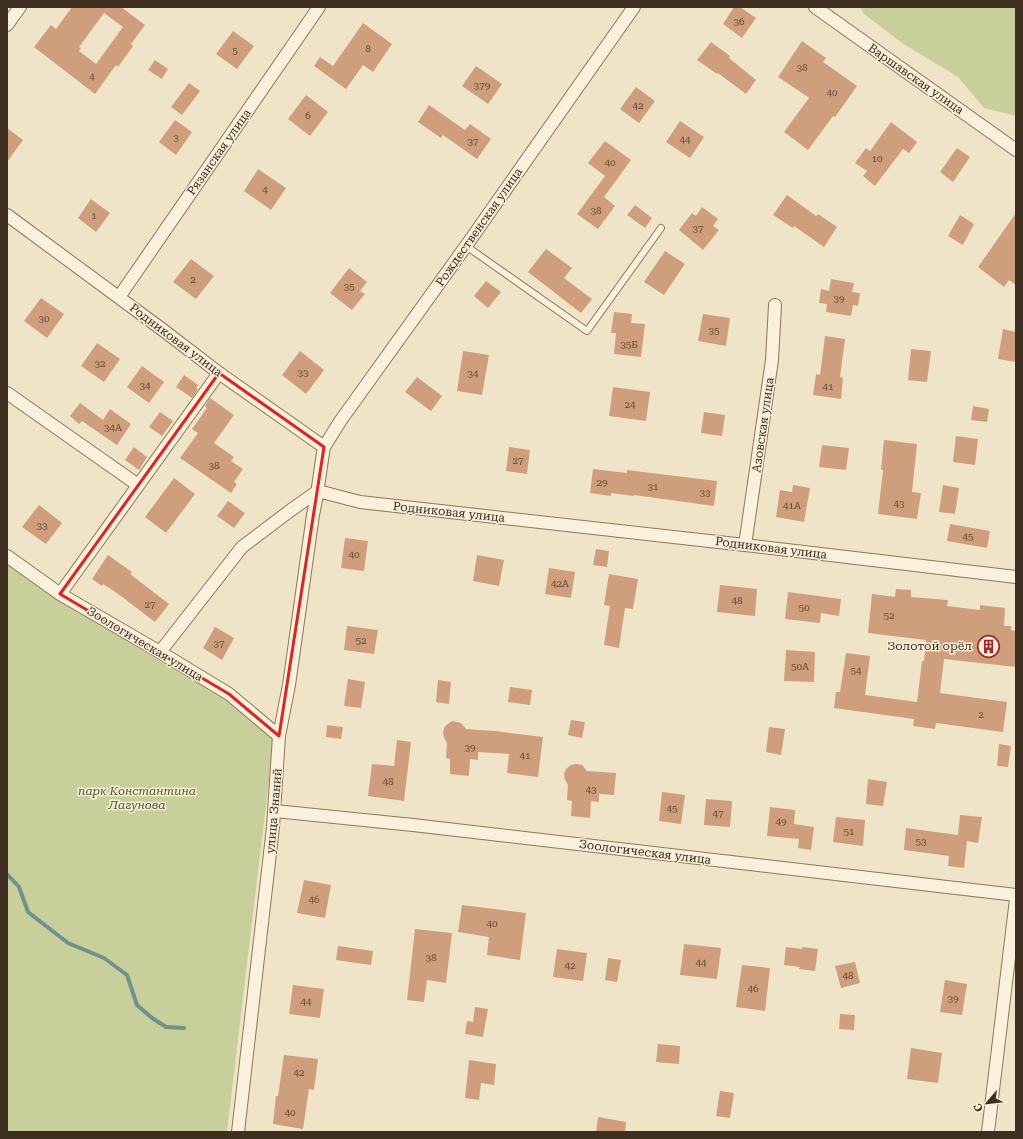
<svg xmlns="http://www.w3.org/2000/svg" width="1023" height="1139" viewBox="0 0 1023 1139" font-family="'Roboto Serif',serif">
  <rect width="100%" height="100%" fill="#f0e4c8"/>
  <g fill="#c9cf9b">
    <path d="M860 7H1016V116L984 108 958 77 902 43 864 14Z"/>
    <path d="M7 565 78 608 239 708 274 738 227 1132H7Z"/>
  </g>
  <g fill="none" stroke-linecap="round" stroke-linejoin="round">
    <path stroke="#6f938a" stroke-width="4" d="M7 874 19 887 28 912 68 943 104 958 127 975 137 1005 152 1018 166 1027 184 1028"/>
  </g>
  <g fill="#cf9f7d" fill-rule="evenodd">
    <path d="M72 7H121L145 25 131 44 133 46 118 67 116 65 95 94 34 47 51 25 56 29ZM104 13 123 27 96 64 79 51 81 48 79 47Z"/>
    <path d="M734 7H740L756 18 742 38 723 24Z"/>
    <path d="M363 23 392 44 373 72 363 65 346 89 314 66 320 57 333 66Z"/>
    <path d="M233 31 254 46 237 69 216 54Z"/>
    <path d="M802 41 826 58 823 62 857 86 835 117 833 116 808 150 784 132 809 98 808 97 778 77Z"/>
    <path d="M711 42 730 56 729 58 756 80 746 94 718 73 717 74 697 60Z"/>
    <path d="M155 60 168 69 162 79 148 70Z"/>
    <path d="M476 66 502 84 488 104 462 86Z"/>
    <path d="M189 83 200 91 182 115 171 107Z"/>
    <path d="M636 87 655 101 639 123 620 109Z"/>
    <path d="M306 95 328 112 310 136 288 119Z"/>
    <path d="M429 105 465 130 470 124 491 139 477 159 443 135 441 138 418 122Z"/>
    <path d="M175 120 192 132 176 155 159 142Z"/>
    <path d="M680 121 704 137 690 158 666 142Z"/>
    <path d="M891 122 917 142 909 153 903 149 875 186 863 176 867 171 855 163 866 148 870 151Z"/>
    <path d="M7 128 23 140 7 162Z"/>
    <path d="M605 141 631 160 604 197 615 206 598 229 577 214 605 176 588 163Z"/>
    <path d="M957 148 970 157 953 182 940 172Z"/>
    <path d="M258 169 286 188 271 210 244 191Z"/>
    <path d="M787 195 816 216 818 214 837 227 824 247 794 226 793 228 773 215Z"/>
    <path d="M91 199 110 213 96 232 78 218Z"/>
    <path d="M635 205 652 218 645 228 627 215Z"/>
    <path d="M702 207 718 219 713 226 719 230 703 250 679 230 692 213 696 216Z"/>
    <path d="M1016 213V285L1009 280 1004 287 978 267Z"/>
    <path d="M960 215 974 224 963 245 948 236Z"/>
    <path d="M546 249 572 268 564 278 592 299 581 313 528 272Z"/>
    <path d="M665 251 685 264 664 295 644 282Z"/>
    <path d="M191 259 214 276 196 299 173 282Z"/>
    <path d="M349 268 367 282 360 291 365 294 352 310 330 293Z"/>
    <path d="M831 279 854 283 852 292 860 293 858 306 853 305 851 316 826 312 827 304 819 303 821 289 829 291Z"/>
    <path d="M486 281 501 292 488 308 474 296Z"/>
    <path d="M41 298 64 314 47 338 24 321Z"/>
    <path d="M614 312 632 314 631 323 645 324 641 357 614 354 616 333H611Z"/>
    <path d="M703 314 730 318 726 346 698 341Z"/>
    <path d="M1003 329 1016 332V362L998 359Z"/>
    <path d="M825 336 845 339 840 377 843 378 841 399 813 395 816 374 820 375Z"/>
    <path d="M97 343 120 359 104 382 81 366Z"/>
    <path d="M911 349 931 351 927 382 908 380Z"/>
    <path d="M300 351 324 370 306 394 282 375Z"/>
    <path d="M463 351 489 355 482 395 457 391Z"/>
    <path d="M142 366 164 382 149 403 127 387Z"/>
    <path d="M184 375 198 385 196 388 198 389 192 398 176 387Z"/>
    <path d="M417 377 442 396 431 411 405 392Z"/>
    <path d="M613 387 650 392 646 421 609 416Z"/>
    <path d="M210 398 234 415 214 443 234 457 231 461 243 469 234 482 237 484 231 493 180 458 198 433 192 429 207 408 205 406Z"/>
    <path d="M80 403 103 420 110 409 131 424 117 445 82 421 79 424 70 416Z"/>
    <path d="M973 406 989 409 987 422 971 420Z"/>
    <path d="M160 412 173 421 162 436 149 427Z"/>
    <path d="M704 412 725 415 722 436 701 433Z"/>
    <path d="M956 436 978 439 975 465 953 462Z"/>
    <path d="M884 440 917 444 912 492 921 493 917 519 878 514 883 470H881Z"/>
    <path d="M822 445 849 448 846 470 819 467Z"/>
    <path d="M134 447 147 457 139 470 125 460Z"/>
    <path d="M509 447 530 450 527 474 506 471Z"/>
    <path d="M593 469 627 473V470L717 481 714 506 634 495V496L611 493V496L590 493Z"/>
    <path d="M174 478 195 494 166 533 145 517Z"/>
    <path d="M793 485 810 488 804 522 776 517 780 490 792 492Z"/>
    <path d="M943 485 959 488 955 514 939 512Z"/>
    <path d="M228 501 245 513 234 528 217 516Z"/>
    <path d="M39 505 62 523 46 544 22 527Z"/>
    <path d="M950 524 990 531 987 548 947 541Z"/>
    <path d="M345 538 368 541 364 571 341 568Z"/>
    <path d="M596 549 609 551 607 567 593 565Z"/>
    <path d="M108 555 132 572 130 574 169 604 155 622 117 593 103 584 102 586 92 579Z"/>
    <path d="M477 555 504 560 499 586 473 581Z"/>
    <path d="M549 568 575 572 571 598 545 594Z"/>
    <path d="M609 574 638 579 633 609 625 608 619 648 604 645 610 606 604 605Z"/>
    <path d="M720 585 757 589 755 616 717 612Z"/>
    <path d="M896 589 911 590V597L948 600 947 606 980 610V605L1005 608 1004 626H1011V630L1016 631V667L944 659 940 693 1007 702 1003 732 936 723 935 729 913 726 914 719 834 708 836 692H840L846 653 870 656 865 695 917 702 922 661H924L926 640 868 633 872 594 895 597Z"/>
    <path d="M788 592 841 599 839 616 821 613 820 623 785 619Z"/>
    <path d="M347 626 378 630 374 654 344 650Z"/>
    <path d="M215 627 234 638 222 660 203 648Z"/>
    <path d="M786 650 815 652 814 682 784 681Z"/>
    <path d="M348 679 365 682 361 708 344 706Z"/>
    <path d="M438 680 451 682 449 704 436 702Z"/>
    <path d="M510 687 532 690 530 705 508 702Z"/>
    <path d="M571 720 585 722 582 738 568 735Z"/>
    <path d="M452 721 461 723 466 729 495 731 543 737 538 777 507 773 509 754 478 752V760L470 759 469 776 450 774V759L446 758 447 743 444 738 443 732 445 726Z"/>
    <path d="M327 725 343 727 341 739 326 737Z"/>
    <path d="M769 727 785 729 781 755 766 752Z"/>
    <path d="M397 740 411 742 404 801 368 796 372 764 394 766Z"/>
    <path d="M999 744 1011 746 1008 767 997 766Z"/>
    <path d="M576 764 582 765 587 771 616 773 614 795 599 794V802L591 801 590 818 571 816 572 801 567 800 568 785 565 780 564 774 566 769 571 765Z"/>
    <path d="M868 779 887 782 883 806 866 804Z"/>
    <path d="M662 792 685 795 681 824 659 821Z"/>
    <path d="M706 799 732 801 730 827 704 825Z"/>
    <path d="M770 807 795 810 794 824 814 827 811 850 798 848 799 839 767 836Z"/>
    <path d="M960 815 982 817 978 843 967 841 964 868 948 866 949 856 904 850 906 828 958 835Z"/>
    <path d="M836 817 865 820 863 846 833 842Z"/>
    <path d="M304 880 331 885 325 918 297 913Z"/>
    <path d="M462 905 526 913 520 960 487 955 489 937 458 932Z"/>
    <path d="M415 929 452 933 446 983 427 980 424 1002 407 1000Z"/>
    <path d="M684 944 721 948 717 979 680 975Z"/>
    <path d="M338 946 373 951 371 965 336 960Z"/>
    <path d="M786 947 802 949V947L818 949 815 971 799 969 800 967 784 965Z"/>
    <path d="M557 949 587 953 583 981 553 977Z"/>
    <path d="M608 958 621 960 617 982 605 980Z"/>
    <path d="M855 962 860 983 841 988 835 966Z"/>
    <path d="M742 965 770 968 765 1011 736 1007Z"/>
    <path d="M945 980 967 984 962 1015 940 1012Z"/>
    <path d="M293 985 324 989 320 1018 289 1014Z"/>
    <path d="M475 1007 488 1009 483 1037 465 1034 467 1021 473 1022Z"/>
    <path d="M840 1014 855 1015 854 1030 839 1029Z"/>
    <path d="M658 1044 680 1046 679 1064 656 1062Z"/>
    <path d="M911 1048 942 1053 938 1083 907 1079Z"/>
    <path d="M284 1055 318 1059 314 1090 309 1089 303 1129 273 1124 276 1096H278Z"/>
    <path d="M469 1060 496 1064 494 1085 481 1083 479 1100 465 1098Z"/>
    <path d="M720 1091 734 1093 730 1118 716 1116Z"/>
    <path d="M598 1117 626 1122 625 1132H596Z"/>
  </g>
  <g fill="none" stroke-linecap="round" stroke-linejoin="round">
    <defs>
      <path id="lane" d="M466 246 587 331 661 228"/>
      <g id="street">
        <path d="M815 7 1016 150"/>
        <path d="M7 25 20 7"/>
        <path d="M7 215 163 330 219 373 324 447C320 470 318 493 313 515L289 685 279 736 273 827 238 1132"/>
        <path d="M119 297 319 7"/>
        <path d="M7 393 138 485"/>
        <path d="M324 447 341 420 466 246 634 7"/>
        <path d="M318 491 360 502 745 545 1016 577"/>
        <path d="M745 545 772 360 775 305"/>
        <path d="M7 556 60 594 160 652 229 694 279 736"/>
        <path d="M60 594 219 373"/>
        <path d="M160 652 242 547 291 510 318 491"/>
        <path d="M275 811 413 825 1016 895"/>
        <path d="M988 1132 1016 899"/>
      </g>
    </defs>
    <use href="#lane" stroke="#8d765c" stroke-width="8"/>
    <use href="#street" stroke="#8d765c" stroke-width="14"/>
    <use href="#lane" stroke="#faf1dc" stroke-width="6"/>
    <use href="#street" stroke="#faf1dc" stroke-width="12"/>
  </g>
  <path fill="none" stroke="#d62828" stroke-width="3" stroke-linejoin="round" d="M219 373 324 447 279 736 229 694 60 594Z"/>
  <defs>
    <symbol id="building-ring" viewBox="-11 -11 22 22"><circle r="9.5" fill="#f7eed8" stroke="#9e2a2b" stroke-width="1.5"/><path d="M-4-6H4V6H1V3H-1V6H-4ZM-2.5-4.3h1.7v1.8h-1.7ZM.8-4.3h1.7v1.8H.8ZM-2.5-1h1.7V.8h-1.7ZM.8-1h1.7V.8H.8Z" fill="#9e2a2b"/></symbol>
  </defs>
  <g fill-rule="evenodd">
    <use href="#building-ring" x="976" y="634" width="25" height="25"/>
  </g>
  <g text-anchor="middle" stroke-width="3" stroke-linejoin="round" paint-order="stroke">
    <g font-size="10" fill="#624a37">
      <text x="739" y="25">36</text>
      <text x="368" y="52">8</text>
      <text x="235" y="54">5</text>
      <text x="802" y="71">38</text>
      <text x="92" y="80">4</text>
      <text x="482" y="89">379</text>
      <text x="832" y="96">40</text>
      <text x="638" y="109">42</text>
      <text x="308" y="119">6</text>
      <text x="176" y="141">3</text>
      <text x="685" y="143">44</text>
      <text x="473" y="145">37</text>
      <text x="877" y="162">10</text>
      <text x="610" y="166">40</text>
      <text x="265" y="193">4</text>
      <text x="596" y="214">38</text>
      <text x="94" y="219">1</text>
      <text x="698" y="232">37</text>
      <text x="193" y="283">2</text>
      <text x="349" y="290">35</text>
      <text x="839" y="302">39</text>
      <text x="44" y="322">30</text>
      <text x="714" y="334">35</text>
      <text x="629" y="348">35Б</text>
      <text x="100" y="367">32</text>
      <text x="303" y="376">33</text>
      <text x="473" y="377">34</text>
      <text x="145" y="389">34</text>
      <text x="828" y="390">41</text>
      <text x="630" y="408">24</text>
      <text x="113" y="431">34А</text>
      <text x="518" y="464">27</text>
      <text x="214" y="469">38</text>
      <text x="602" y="486">29</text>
      <text x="653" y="490">31</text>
      <text x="705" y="496">33</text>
      <text x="899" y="507">43</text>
      <text x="792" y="509">41А</text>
      <text x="42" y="529">33</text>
      <text x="968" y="540">45</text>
      <text x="354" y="558">40</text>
      <text x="560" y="587">42А</text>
      <text x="737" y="604">48</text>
      <text x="150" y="608">27</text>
      <text x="804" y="611">50</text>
      <text x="889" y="619">52</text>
      <text x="361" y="644">52</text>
      <text x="219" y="647">37</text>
      <text x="800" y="670">50А</text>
      <text x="856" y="674">54</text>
      <text x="981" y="718">2</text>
      <text x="470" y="751">39</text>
      <text x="525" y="759">41</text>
      <text x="388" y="785">48</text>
      <text x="591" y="793">43</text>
      <text x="672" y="812">45</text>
      <text x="718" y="817">47</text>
      <text x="781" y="825">49</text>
      <text x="849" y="835">51</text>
      <text x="921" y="845">53</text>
      <text x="314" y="903">46</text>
      <text x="492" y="927">40</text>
      <text x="431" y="961">38</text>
      <text x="701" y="966">44</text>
      <text x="570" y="969">42</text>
      <text x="848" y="979">48</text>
      <text x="753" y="992">46</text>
      <text x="953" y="1002">39</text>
      <text x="306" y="1005">44</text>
      <text x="299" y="1076">42</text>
      <text x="290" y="1116">40</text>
    </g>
    <g font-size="12" fill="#3d2e20" stroke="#f7eed8">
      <text transform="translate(916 79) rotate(35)" y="4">Варшавская улица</text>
      <text transform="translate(219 152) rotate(-55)" y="4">Рязанская улица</text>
      <text transform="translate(479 227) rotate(-55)" y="4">Рождественская улица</text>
      <text transform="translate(176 340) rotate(37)" y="4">Родниковая улица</text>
      <text transform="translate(763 425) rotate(-82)" y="4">Азовская улица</text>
      <text transform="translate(449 512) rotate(6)" y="4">Родниковая улица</text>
      <text transform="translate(771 548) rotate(7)" y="4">Родниковая улица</text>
      <text transform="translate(145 644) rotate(31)" y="4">Зоологическая улица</text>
      <text transform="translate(274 811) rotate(-85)" y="4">улица Знаний</text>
      <text transform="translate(645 852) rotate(7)" y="4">Зоологическая улица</text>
    </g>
    <g font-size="12" fill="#3d2e20" stroke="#f7eed8" text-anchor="end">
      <text x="972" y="650">Золотой орёл</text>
    </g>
    <g font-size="12" font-style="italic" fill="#4d5a26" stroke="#f7eed8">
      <text x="137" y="795">парк Константина<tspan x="137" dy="14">Лагунова</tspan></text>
    </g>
  </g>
  <rect width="1023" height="1139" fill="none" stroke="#3d2e20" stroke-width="16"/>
  <g transform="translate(987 1103) rotate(242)" stroke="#f7eed8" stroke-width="3" paint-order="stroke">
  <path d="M0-3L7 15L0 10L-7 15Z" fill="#3d2e20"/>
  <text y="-6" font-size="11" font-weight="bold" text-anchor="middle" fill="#3d2e20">С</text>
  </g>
</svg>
